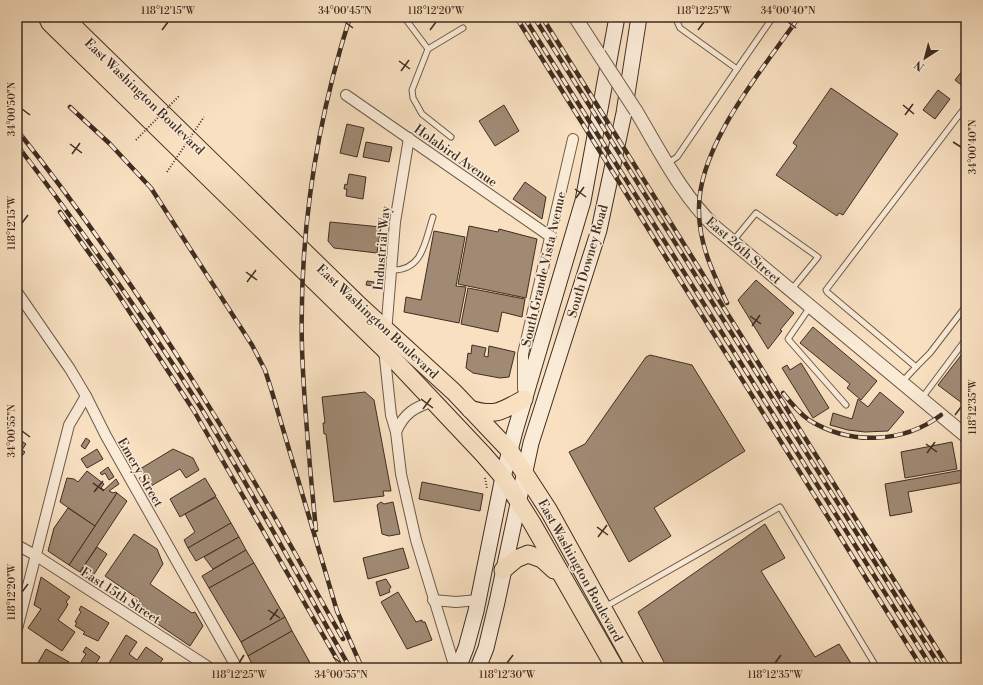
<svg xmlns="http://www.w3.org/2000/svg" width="983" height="685" viewBox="0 0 983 685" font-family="'Libre Bodoni',serif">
  <rect width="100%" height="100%" fill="#f8e0c1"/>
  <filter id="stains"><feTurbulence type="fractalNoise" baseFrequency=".005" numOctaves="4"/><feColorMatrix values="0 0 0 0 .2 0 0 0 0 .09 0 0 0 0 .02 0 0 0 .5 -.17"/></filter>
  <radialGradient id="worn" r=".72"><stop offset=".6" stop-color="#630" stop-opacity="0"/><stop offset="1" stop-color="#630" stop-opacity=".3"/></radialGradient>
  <g fill="#a08a74" stroke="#402d21">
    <path d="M966 66V87L965 88 955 80Z"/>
    <path d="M831 88 898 134 843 215 839 213 837 216 776 175 797 146 793 143Z"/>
    <path d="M938 90 950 99 935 119 923 110Z"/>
    <path d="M504 105 519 131 495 146 479 121Z"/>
    <path d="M347 124 364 128 357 157 340 153Z"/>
    <path d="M366 142 392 147 389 162 363 157Z"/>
    <path d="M349 174 366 177 363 199 346 196 347 189H344L345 184 347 185Z"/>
    <path d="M525 182 546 197 542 219 513 199Z"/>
    <path d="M330 222 381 227 377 253 334 248 328 241Z"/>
    <path d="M469 226 498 232 499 229 537 239 526 298 458 284Z"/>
    <path d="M434 231 465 237 456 286 466 287 459 323 404 312 406 297 421 300Z"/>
    <path d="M756 280 794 313 780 330 782 331 768 349 738 300Z"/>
    <path d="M367 281 374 282 373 286 366 285Z"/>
    <path d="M468 288 525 299 522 317 502 312 498 332 461 324Z"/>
    <path d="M813 327 877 381 861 400 847 388 850 384 800 343Z"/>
    <path d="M472 345 486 348 484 356 488 357 489 346 515 352 509 377 500 378 473 373 466 368 468 353 471 354Z"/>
    <path d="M966 349V406L938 385Z"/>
    <path d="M650 355 692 365 745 451 654 508 671 536 629 562 569 452 585 444 646 357Z"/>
    <path d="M801 363 829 408 813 418 782 368 787 365 790 370Z"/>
    <path d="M365 392 374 400 391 491H383L384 496 334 502 326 434H324L323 423H325L322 397Z"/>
    <path d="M880 392 904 412 888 431 865 432 848 430 830 425 833 413 852 419 858 399 868 407Z"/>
    <path d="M17 438 26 444 22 450 25 452 17 463Z"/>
    <path d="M86 438 90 441 85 449 81 446Z"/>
    <path d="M952 442 957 469 905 478 901 452Z"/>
    <path d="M97 449 103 459 87 468 81 459Z"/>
    <path d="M173 449 193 458 199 470 186 478 180 469 151 486 140 469Z"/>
    <path d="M108 467 114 477 109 480 105 473 102 475 100 473Z"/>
    <path d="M962 470 964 482 908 492 912 512 890 516 885 484Z"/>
    <path d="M87 471 104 484 101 488 104 490 116 479 119 484 109 491 113 493 116 492 117 493 95 526 60 502 67 478 74 479 78 482Z"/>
    <path d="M205 478 216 496 180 517 170 499Z"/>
    <path d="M422 482 483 494 480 511 419 499Z"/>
    <path d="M117 493 127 501 80 572 69 565Z"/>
    <path d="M216 497 231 523 188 548 184 540 195 532 185 514Z"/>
    <path d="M381 502 384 504 393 502 400 534 389 536 382 534 377 505Z"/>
    <path d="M68 508 95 526 69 565 48 551 54 528Z"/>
    <path d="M966 509V518L962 514Z"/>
    <path d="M231 523 239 537 196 561 188 548Z"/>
    <path d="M765 524 785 558 761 571 815 657 839 644 854 668H667L638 612Z"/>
    <path d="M134 534 157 549 163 564 150 584 192 613 195 612 203 626 190 646 134 608 140 600 105 576Z"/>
    <path d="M239 537 246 550 213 569 204 557Z"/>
    <path d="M97 547 107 554 91 579 80 572Z"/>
    <path d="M403 548 409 568 368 579 363 558Z"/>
    <path d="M246 550 254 563 209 588 202 576Z"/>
    <path d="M254 563 285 617 241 642 209 588Z"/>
    <path d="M17 564 22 567 19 577 17 576Z"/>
    <path d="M41 577 70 597 66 602 68 604 66 608 58 620 75 632 62 651 28 628 41 609 34 605Z"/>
    <path d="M386 579 391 587 389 590 390 592 380 596 376 582Z"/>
    <path d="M398 592 416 622 422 620V622H425L432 640 407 649 381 602Z"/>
    <path d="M81 606 109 623 98 641 83 634 85 632 75 626 77 623 75 622 79 615 81 612 79 610Z"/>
    <path d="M285 617 292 631 248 656 241 642Z"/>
    <path d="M292 631 313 668H254L248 656Z"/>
    <path d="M126 635 137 642 129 654 137 660 146 647 163 659 156 668H106Z"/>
    <path d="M86 647 100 657 93 668H90L81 662 86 654 83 652Z"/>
    <path d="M46 649 69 662 66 668H35Z"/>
  </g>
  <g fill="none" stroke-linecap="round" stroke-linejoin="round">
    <defs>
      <g id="service">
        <path d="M404 17 428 49"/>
        <path d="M675 17 680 28 737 69 773 17"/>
        <path d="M451 137 422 114 413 98 412 90 428 49 463 28"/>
        <path d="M668 163 677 157 737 69"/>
        <path d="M733 241 756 213 818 257 792 289"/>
        <path d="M392 270C423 271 425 241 433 217"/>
        <path d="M810 307 788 339 846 405"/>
        <path d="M916 367 930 353 966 306"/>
        <path d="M902 382 916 367 827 292 826 290 966 106"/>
        <path d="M922 398 966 339"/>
        <path d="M605 607 780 507 877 668"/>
      </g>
      <g id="minor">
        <path d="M346 95 551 237"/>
        <path d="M17 292 70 369 86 396 106 436 237 668"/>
        <path d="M386 333 395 222 409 138"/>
        <path d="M384 349 391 415 396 432 401 474 416 540 455 668"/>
        <path d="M523 389V354L573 139"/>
        <path d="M396 432C404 413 415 407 434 401"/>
        <path d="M17 545 35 555 210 668"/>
        <path d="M433 600 456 602 478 600"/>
        <path d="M17 629 69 425 86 396"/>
      </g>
      <g id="tertiary">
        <path d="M575 17 599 54"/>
        <path d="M636 111C660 151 681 194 715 227L966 436"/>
      </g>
      <g id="secondary">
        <path d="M458 668 466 648 476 611 503 477 515 431 583 201 617 17"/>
        <path d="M478 668 486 648 497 602 531 443 599 230 624 113 639 17"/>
      </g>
      <g id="primary">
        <path d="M47 17 50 23 384 349 483 454 503 477 532 523 615 668"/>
        <path d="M64 17 360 306 454 392 510 451 549 511 636 668"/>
        <path d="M470 409C495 417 502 411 524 399"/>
        <path d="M503 570 516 559 528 554 542 559 554 570"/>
      </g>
    </defs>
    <use href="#service" stroke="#6e5a49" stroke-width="7"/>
    <use href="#minor" stroke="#6e5a49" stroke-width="12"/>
    <use href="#tertiary" stroke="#6e5a49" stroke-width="15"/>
    <use href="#secondary" stroke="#402d21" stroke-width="17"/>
    <use href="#primary" stroke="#402d21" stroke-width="19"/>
    <path stroke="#402d21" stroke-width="2" stroke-dasharray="1 2" stroke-linecap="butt" d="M485 478 487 488"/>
    <use href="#service" stroke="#faebd7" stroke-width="5"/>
    <use href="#minor" stroke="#faebd7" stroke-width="10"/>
    <use href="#tertiary" stroke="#faebd7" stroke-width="13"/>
    <use href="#secondary" stroke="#faebd7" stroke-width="15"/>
    <use href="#primary" stroke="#f8e0c1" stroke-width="17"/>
    <defs>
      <g id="rail">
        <path d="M516 17 922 668"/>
        <path d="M524 17 932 668"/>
        <path d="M534 17 941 668"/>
        <path d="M542 17 949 668"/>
        <path d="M70 107 110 144 151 188 252 345 265 370 272 392 337 611 362 668"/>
        <path d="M17 130C112 249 194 377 270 509 295 552 318 596 343 639"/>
        <path d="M17 145C82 230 144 317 201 408 253 493 301 581 350 668"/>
        <path d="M60 212 114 288 194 411 342 668"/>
        <path d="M727 303C713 273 699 244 699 211 697 146 763 69 799 17"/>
        <path d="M783 393C790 402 799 413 809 420 849 445 903 444 941 415"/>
        <path d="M316 530C310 470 304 409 302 348 299 236 316 124 350 17"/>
      </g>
    </defs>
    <use href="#rail" stroke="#402d21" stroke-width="4.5"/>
    <use href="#rail" stroke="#faebd7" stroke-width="3" stroke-dasharray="9" stroke-linecap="butt"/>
    <defs>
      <path id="tertiary-bridge" d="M599 54 636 111"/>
    </defs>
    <use href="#tertiary-bridge" stroke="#6e5a49" stroke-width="15" stroke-linecap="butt"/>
    <g stroke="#402d21" stroke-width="2" stroke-dasharray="1 2" stroke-linecap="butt">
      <path d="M136 140 180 95"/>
      <path d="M167 172 204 117"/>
    </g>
    <use href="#tertiary-bridge" stroke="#faebd7" stroke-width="13"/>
  </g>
  <path fill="none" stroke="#402d21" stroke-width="1.5" d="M345 22 353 28M788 22 796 28M162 30 168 22M430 30 436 22M698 30 704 22M399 61 410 69M401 71 409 60M903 105 914 114M22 109 30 115M905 115 913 104M953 142 961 147M70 144 82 153M72 154 80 143M575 189 586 197M576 198 584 187M22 223 28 215M246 272 257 280M247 282 256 270M750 316 761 324M752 326 760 315M421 399 433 408M423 409 431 398M955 415 961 407M22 431 30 437M926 444 937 452M927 453 935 442M93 483 104 491M94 492 103 481M597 527 608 535M598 537 607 525M22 592 28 584M268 610 280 618M270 620 278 609M333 657 341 663M239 663 244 655M507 663 513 655M775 663 781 655"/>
  <g text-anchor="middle" stroke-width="3" stroke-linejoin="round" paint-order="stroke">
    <g font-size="13" fill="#402d21" stroke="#faebd7">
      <text transform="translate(145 96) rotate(44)" y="5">East Washington Boulevard</text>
      <text transform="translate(456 155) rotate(35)" y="5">Holabird Avenue</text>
      <text transform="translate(381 248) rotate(-85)" y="5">Industrial Way</text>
      <text transform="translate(744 250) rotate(41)" y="5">East 26th Street</text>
      <text transform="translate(587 261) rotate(-74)" y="5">South Downey Road</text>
      <text transform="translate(543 269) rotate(-77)" y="5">South Grande Vista Avenue</text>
      <text transform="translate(378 321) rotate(43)" y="5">East Washington Boulevard</text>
      <text transform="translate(141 472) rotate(60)" y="5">Emery Street</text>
      <text transform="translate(581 570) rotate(61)" y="5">East Washington Boulevard</text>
      <text transform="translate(121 595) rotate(33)" y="5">East 15th Street</text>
    </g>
  </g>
  <rect width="983" height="685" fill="none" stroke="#f8e0c1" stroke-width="44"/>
  <g transform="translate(925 58) rotate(216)" stroke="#faebd7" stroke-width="3" paint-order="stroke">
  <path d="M0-3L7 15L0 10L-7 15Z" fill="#402d21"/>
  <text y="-6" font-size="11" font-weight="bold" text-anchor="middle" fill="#402d21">N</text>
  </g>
  <rect x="22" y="22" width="939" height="641" fill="none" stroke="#402d21" stroke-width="1.5"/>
  <g font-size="10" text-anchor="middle" fill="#402d21">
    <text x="168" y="14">118°12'15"W</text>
    <text x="345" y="14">34°00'45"N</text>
    <text x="436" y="14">118°12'20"W</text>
    <text x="704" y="14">118°12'25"W</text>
    <text x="788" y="14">34°00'40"N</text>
    <text transform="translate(11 109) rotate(-90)" y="4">34°00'50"N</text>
    <text transform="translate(972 147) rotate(-90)" y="4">34°00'40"N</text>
    <text transform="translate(11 223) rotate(-90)" y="4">118°12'15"W</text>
    <text transform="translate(972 407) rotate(-90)" y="4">118°12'35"W</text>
    <text transform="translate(11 431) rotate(-90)" y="4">34°00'55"N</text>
    <text transform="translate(11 592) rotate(-90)" y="4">118°12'20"W</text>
    <text x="239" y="678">118°12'25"W</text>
    <text x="341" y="678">34°00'55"N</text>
    <text x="507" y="678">118°12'30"W</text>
    <text x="775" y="678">118°12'35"W</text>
  </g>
  <rect width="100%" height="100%" filter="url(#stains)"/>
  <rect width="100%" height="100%" fill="url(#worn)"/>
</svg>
